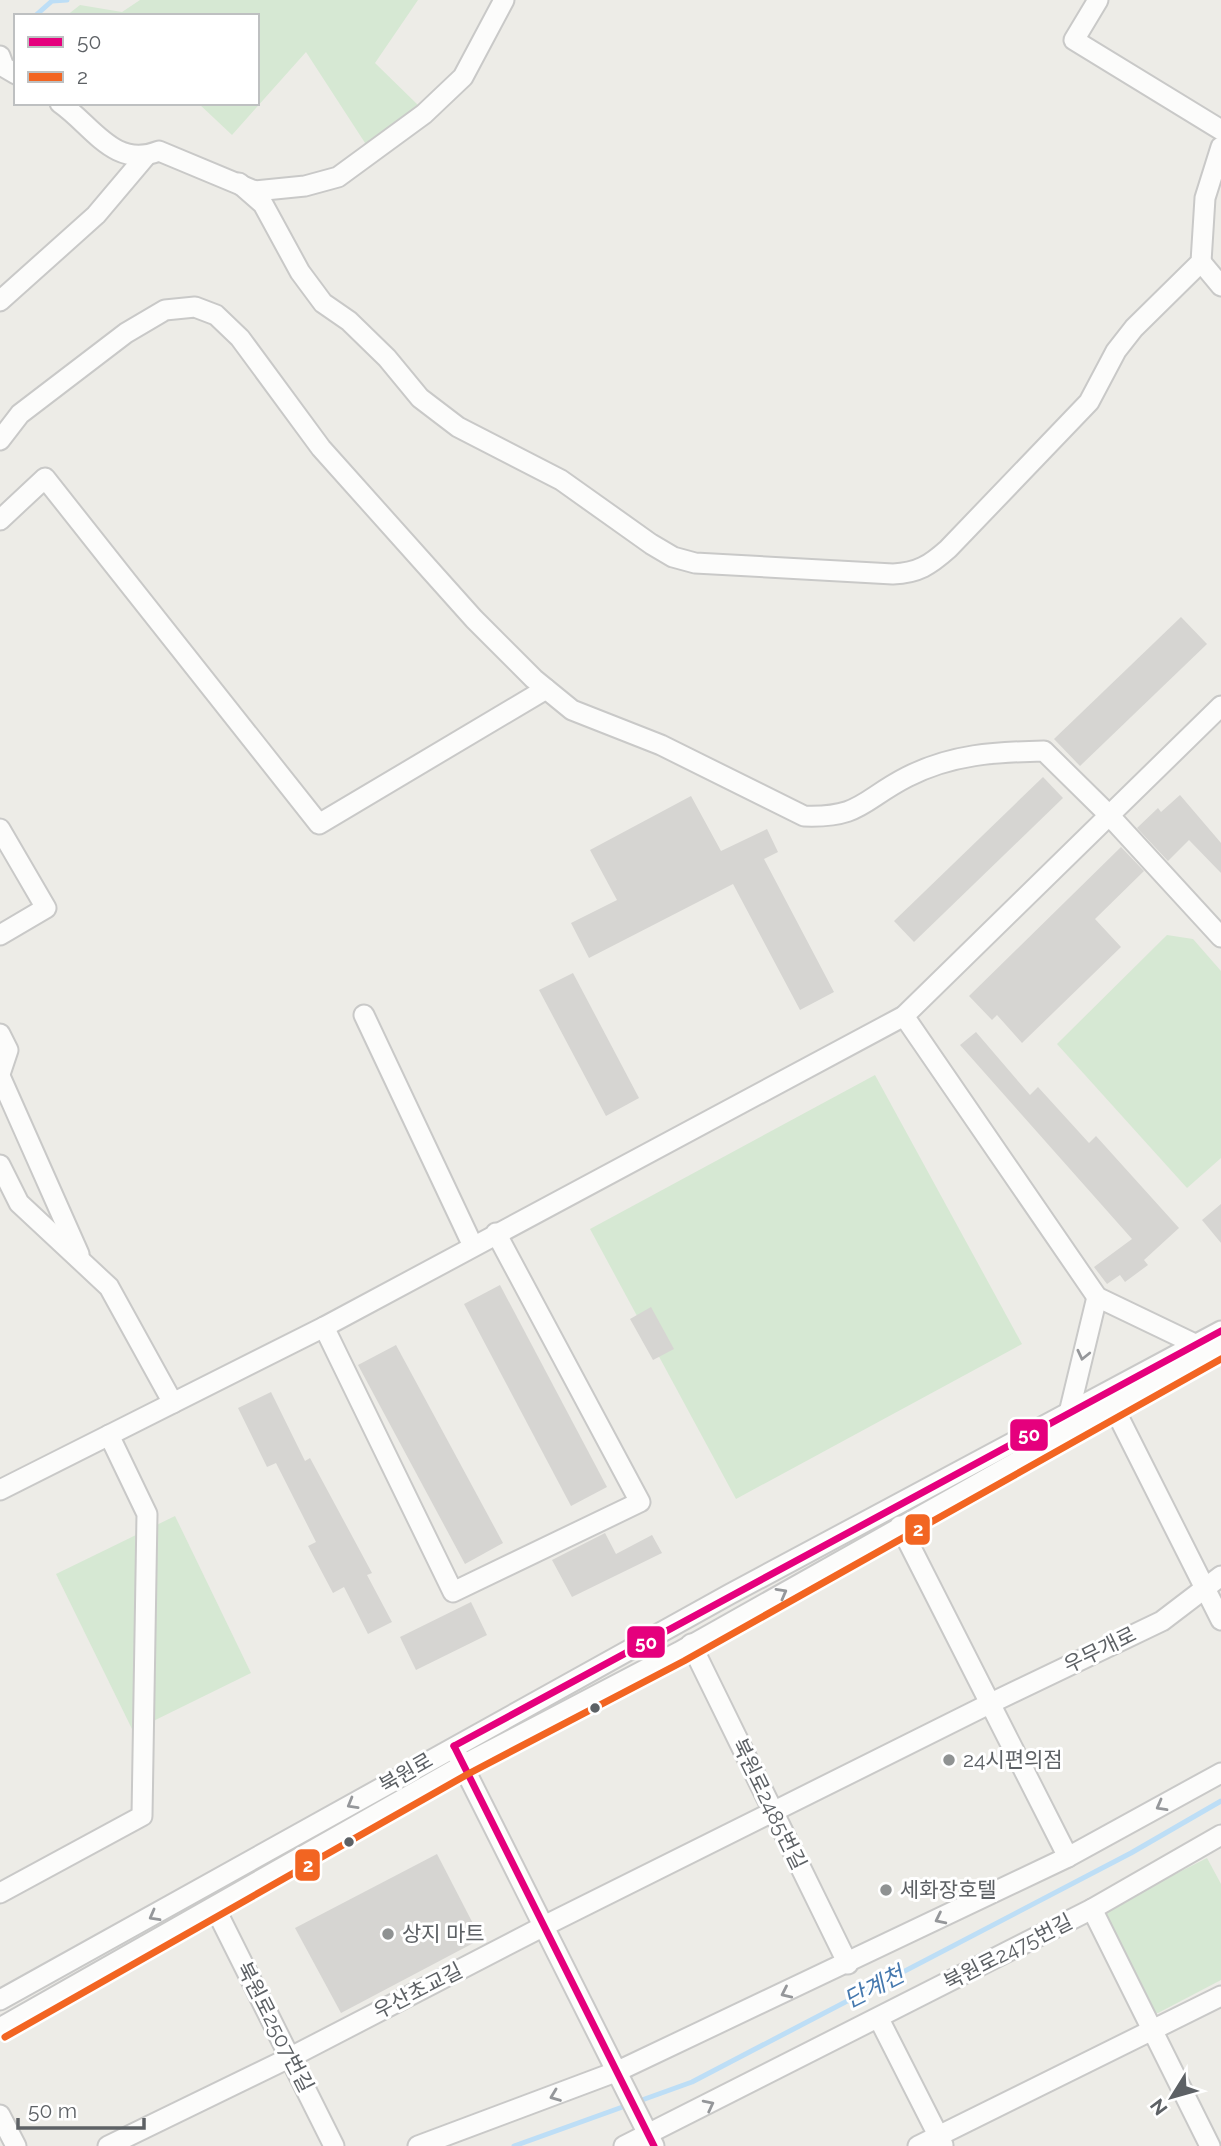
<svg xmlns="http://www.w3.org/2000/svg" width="1221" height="2146" viewBox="0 0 1221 2146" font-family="Raleway,'Noto Sans KR',sans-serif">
  <rect width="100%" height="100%" fill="#edece7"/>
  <g fill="#d6e8d3">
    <path d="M140 0H418L375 63 419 106 367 146 306 52 232 135 198 103H257V16H66L80 5 122 12Z"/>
    <path d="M1167 935 1193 939 1221 971V1158L1187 1188 1057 1044Z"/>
    <path d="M875 1075 1022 1344 736 1499 590 1229Z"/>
    <path d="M175 1516 251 1673 133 1731 56 1574Z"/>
    <path d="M1207 1858 1221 1884V1980L1158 2013 1150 2012 1100 1917 1106 1909Z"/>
  </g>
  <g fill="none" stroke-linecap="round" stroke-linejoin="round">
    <g stroke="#bddef6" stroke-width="5">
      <path d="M35 16 52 1 67 0"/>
      <path d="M514 2146 692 2082 1131 1853 1221 1801"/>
    </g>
  </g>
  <g fill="#d6d5d2">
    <path d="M1181 617 1207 644 1080 766 1054 739Z"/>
    <path d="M1043 777 1063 798 914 942 894 921Z"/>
    <path d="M1180 795 1221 843V873L1189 840 1168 861 1137 828 1158 808 1161 812Z"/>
    <path d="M691 796 721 851 767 829 778 852 764 859 834 992 800 1010 733 884 589 958 571 923 617 900 590 850Z"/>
    <path d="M1121 847 1144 871 1095 919 1121 947 1022 1043 997 1015 992 1020 969 996Z"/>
    <path d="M573 973 639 1098 606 1116 539 990Z"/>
    <path d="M976 1032 1030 1095 1038 1087 1089 1143 1096 1136 1179 1228 1144 1260 1148 1265 1125 1282 1120 1275 1107 1284 1094 1267 1132 1239 960 1045Z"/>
    <path d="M1221 1204V1243L1202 1220Z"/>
    <path d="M500 1285 607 1487 571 1506 464 1304Z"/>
    <path d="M651 1307 674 1349 653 1360 630 1319Z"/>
    <path d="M396 1345 503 1543 465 1564 358 1365Z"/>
    <path d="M271 1392 305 1461 310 1458 372 1573 367 1575 392 1622 368 1634 344 1587 333 1593 308 1546 316 1542 276 1463 267 1467 238 1408Z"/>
    <path d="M605 1533 616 1554 652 1535 662 1553 572 1597 552 1560Z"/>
    <path d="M471 1602 487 1635 416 1670 400 1637Z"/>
    <path d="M437 1854 481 1939 341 2013 295 1928Z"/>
  </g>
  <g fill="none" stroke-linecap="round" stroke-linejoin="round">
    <defs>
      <g id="minor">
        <path d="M1098 0 1074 40 1221 130"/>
        <path d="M0 56 4 67 16 74"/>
        <path d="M60 103C93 126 114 169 159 151L255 191 305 186 338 177 424 114 463 77 504 0"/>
        <path d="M239 183 263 204 300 272 323 303 349 321 387 358 420 398 458 427 561 480 651 544 673 557 695 563 893 574C918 573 930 565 948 549L1089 402 1116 351 1134 328 1201 262 1205 198 1221 147"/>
        <path d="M1201 262 1221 286"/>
        <path d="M0 301 96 215 145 157"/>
        <path d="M0 440 20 414 126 333 165 310 195 307 216 315 240 338 321 448 474 619 534 679 572 710 661 745 804 816C861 818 862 800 907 777 952 754 995 752 1044 751L1108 814 1221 937"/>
        <path d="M0 520 45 478 319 824 546 689"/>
        <path d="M0 829 46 908 0 935"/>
        <path d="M364 1015 473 1246"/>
        <path d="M904 1016 1097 1297 1197 1345"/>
        <path d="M0 1034 8 1050 0 1074"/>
        <path d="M0 1076 79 1254"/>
        <path d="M0 1165 19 1203 109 1287 173 1403"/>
        <path d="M324 1327 453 1592 640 1502 496 1233"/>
        <path d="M1108 1396 1221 1620"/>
        <path d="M1069 1413 1097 1297"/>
        <path d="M0 1490 324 1327 904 1016 1221 706"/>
        <path d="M900 1526 1068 1857"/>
        <path d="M691 1644 848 1964"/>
        <path d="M457 1754 654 2146"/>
        <path d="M0 1893 142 1816 147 1514 109 1435"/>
        <path d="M215 1908 334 2146"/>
        <path d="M1092 1909 1210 2146"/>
        <path d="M0 2000 730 1594 1221 1331"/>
        <path d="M879 2019 943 2145"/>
        <path d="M0 2028 463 1765 679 1652 1221 1347"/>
        <path d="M0 2115 16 2146"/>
        <path d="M108 2146 291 2057 546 1925 989 1704 1162 1621 1221 1576"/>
        <path d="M418 2146 618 2071 1068 1857 1221 1773"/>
        <path d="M624 2146 1092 1909 1221 1835"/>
        <path d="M918 2146 1221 1996"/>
      </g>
    </defs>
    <use href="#minor" stroke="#c9c9c8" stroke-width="23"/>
    <use href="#minor" stroke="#fcfcfb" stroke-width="19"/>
    <defs>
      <g id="bus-1">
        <path d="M454 1746 1221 1331"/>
        <path d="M454 1746 654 2146"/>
      </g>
      <path id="bus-2" d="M5 2037 468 1774 684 1661 1221 1359"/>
    </defs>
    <use href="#bus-1" stroke="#fff" stroke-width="12"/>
    <use href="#bus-2" stroke="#fff" stroke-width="12"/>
    <use href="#bus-1" stroke="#e5007d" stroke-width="7"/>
    <use href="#bus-2" stroke="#f26522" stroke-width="7"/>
  </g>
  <defs><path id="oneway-chevron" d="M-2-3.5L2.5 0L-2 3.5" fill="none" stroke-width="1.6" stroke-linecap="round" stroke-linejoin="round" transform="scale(1.75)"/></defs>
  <g stroke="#95979a">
    <use href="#oneway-chevron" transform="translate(1083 1355) rotate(103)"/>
    <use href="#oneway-chevron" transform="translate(782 1593) rotate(-29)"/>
    <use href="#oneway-chevron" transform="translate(352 1804) rotate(150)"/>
    <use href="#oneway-chevron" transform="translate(1161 1806) rotate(151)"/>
    <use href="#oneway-chevron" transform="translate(154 1916) rotate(151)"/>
    <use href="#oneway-chevron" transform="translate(940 1919) rotate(154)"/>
    <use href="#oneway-chevron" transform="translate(786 1993) rotate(155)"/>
    <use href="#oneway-chevron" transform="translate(555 2096) rotate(159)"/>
    <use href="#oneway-chevron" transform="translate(709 2105) rotate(-27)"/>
  </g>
  <g fill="#5d6165" stroke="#fff" stroke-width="2.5">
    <circle cx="595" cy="1708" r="6"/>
    <circle cx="349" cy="1842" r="6"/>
  </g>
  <g fill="#8f9292" stroke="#fff" stroke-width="2.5">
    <circle cx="949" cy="1760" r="7"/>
    <circle cx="886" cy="1890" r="7"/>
    <circle cx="388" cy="1934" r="7"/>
  </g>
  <g text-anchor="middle" stroke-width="6" stroke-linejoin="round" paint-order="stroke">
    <g font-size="21" fill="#5d6165" stroke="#fff">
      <text transform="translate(1100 1650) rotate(-26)" y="7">우무개로</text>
      <text transform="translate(406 1773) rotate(-30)" y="7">북원로</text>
      <text transform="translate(769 1804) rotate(64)" y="7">북원로2485번길</text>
      <text transform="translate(1008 1952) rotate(-27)" y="7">북원로2475번길</text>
      <text transform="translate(418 1991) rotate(-27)" y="7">우산초교길</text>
      <text transform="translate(275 2027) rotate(63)" y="7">북원로2507번길</text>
    </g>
    <g font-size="21" fill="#5d6165" stroke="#fff" text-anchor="start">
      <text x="963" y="1767">24시편의점</text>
      <text x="900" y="1897">세화장호텔</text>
      <text x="402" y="1941">상지 마트</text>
    </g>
    <g font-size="23" font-style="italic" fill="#4578ae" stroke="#fff">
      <text transform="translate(874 1987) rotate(-27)" y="8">단계천</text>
    </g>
  </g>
  <g stroke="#fff" stroke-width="2.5">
    <rect x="1009" y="1418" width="40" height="34" rx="7" fill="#e5007d"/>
    <rect x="904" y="1513" width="27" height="33" rx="7" fill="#f26522"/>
    <rect x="626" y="1625" width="40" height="34" rx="7" fill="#e5007d"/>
    <rect x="294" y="1848" width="27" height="34" rx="7" fill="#f26522"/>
  </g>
  <g font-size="19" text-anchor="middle" font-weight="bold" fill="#fff">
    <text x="1029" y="1441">50</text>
    <text x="918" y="1536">2</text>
    <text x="646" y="1649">50</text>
    <text x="308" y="1872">2</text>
  </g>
  <rect x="14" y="14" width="245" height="91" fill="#ffffff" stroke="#bec0c1" stroke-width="2"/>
  <rect x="28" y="37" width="35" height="10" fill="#e5007d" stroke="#bec0c1" stroke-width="2"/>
  <text x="77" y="49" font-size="21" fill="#5d6165">50</text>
  <rect x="28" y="72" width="35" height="10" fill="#f26522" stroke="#bec0c1" stroke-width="2"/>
  <text x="77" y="84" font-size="21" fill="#5d6165">2</text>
  <g transform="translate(1172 2097) rotate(233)" stroke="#ffffff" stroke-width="5" paint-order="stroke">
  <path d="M0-5L12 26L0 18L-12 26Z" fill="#5d6165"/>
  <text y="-10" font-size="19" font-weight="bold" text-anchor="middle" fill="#5d6165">N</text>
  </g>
  <path d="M18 2118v10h126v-10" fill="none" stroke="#5d6165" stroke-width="3.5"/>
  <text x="28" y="2118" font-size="21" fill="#5d6165" stroke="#ffffff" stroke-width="5" paint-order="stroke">50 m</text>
</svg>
